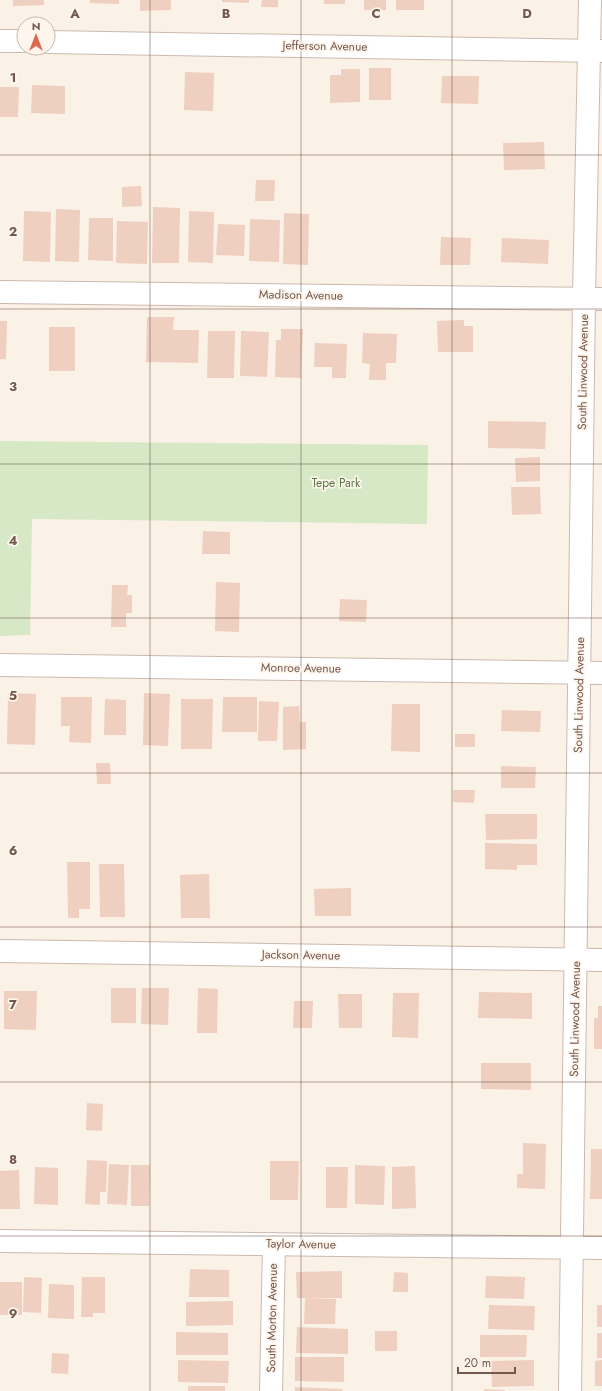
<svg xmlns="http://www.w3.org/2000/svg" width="602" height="1391" viewBox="0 0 602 1391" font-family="Jost,sans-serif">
  <rect width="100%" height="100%" fill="#fbf2e7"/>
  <path fill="#d6e8c6" d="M0 441 428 445 427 524 32 519 30 635 0 636Z"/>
  <g fill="#efcfc0">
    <path d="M13 0H44V5L13 6Z"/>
    <path d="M90 0H119V4L90 3Z"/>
    <path d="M140 0H171V10L140 11Z"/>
    <path d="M222 0H249V3L222 2Z"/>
    <path d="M262 0H278V7H261Z"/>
    <rect x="324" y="0" width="21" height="4"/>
    <rect x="364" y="0" width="22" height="10"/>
    <rect x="396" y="0" width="28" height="10"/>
    <rect x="369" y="68" width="22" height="32"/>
    <path d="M341 69H360V102L330 103V75H341Z"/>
    <path d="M185 72 214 73 213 111 184 110Z"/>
    <path d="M442 76H479L478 104 441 103Z"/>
    <path d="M32 85 65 86V114L31 113Z"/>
    <path d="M0 87H19L18 117H0Z"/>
    <path d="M544 142 545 169 504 170 503 143Z"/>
    <path d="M256 180H275L274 201H255Z"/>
    <path d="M141 186 142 206 122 207V187Z"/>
    <path d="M153 207 180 208 179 263H152Z"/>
    <path d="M56 209 80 210 79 262 55 261Z"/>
    <path d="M24 211 51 212 50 262 23 261Z"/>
    <path d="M189 211 214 212 213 263 188 262Z"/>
    <path d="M284 213 309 214 308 265 283 264Z"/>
    <path d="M89 218H113V261L88 260Z"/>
    <path d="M250 219 280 220 279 262 249 261Z"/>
    <path d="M117 221 148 222 147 264 116 263Z"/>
    <path d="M218 224 245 225 244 256 216 255Z"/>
    <path d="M441 237 471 238 470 265H440Z"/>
    <path d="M502 238 549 240 548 264 501 262Z"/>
    <path d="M147 317H174L173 330H199L198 363 146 362Z"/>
    <path d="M464 320V326H473V352H438L437 321Z"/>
    <path d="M0 321H7L6 359H0Z"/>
    <rect x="49" y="327" width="26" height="44"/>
    <path d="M281 329H303L301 378 275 377 276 340H281Z"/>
    <path d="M208 331H235L234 378H207Z"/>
    <path d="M241 331 269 332 267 377 240 376Z"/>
    <path d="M363 333 397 334 396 363H386V380H369L370 364 362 363Z"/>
    <path d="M315 343 347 344 346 378H332V367H314Z"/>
    <path d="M488 421 546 422 545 449 488 448Z"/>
    <path d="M540 457V481L516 482 515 458Z"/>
    <path d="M511 487H540L541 514 512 515Z"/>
    <path d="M203 531 230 532V554H202Z"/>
    <path d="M216 582 240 583 239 632 215 631Z"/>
    <path d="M112 585H128L127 595H132V613H126V627H111Z"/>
    <path d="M340 599 367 600 366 622 339 621Z"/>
    <path d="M8 693 36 694 35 745 7 744Z"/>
    <path d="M144 693 170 694 168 746 143 745Z"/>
    <path d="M61 697H92L91 743 69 742 70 726H61Z"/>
    <path d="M223 697H257V732H222Z"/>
    <path d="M105 699 126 700V735H104Z"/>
    <path d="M181 699H213L212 749H181Z"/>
    <path d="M259 701 279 702 277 741H258Z"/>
    <path d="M392 704H420V752L391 751Z"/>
    <path d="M299 706 300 722H306V749L283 750V707Z"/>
    <path d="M502 710 541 711 540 732 501 731Z"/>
    <rect x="455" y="734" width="20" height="13"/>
    <path d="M96 763H110L111 784H97Z"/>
    <path d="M501 766 536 767 535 788H501Z"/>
    <path d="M453 790H475L474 803 453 802Z"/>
    <path d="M485 814H537V839L486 840Z"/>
    <path d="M485 843 537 844V865H517V870L485 869Z"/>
    <path d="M67 862H90V909H79V918H68Z"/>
    <path d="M99 864H124L125 917H100Z"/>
    <path d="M209 874 210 918H181L180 875Z"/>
    <path d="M351 888V916H315L314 889Z"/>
    <rect x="111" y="988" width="25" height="35"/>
    <path d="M142 988H169L168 1025 141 1024Z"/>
    <path d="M198 988 218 989 217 1033H197Z"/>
    <path d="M4 991H37L36 1030 4 1029Z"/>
    <path d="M479 992 532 993V1019L478 1018Z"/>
    <path d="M393 993H419L418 1038 392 1037Z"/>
    <path d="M338 994H362V1028H339Z"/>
    <path d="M294 1001H313L312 1028H293Z"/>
    <path d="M598 1006H602V1049H594V1018H598Z"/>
    <path d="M481 1063H531V1090L481 1089Z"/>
    <path d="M87 1103 103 1104 102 1131 86 1130Z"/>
    <path d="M523 1143 546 1144 545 1189 517 1188V1174H523Z"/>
    <path d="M591 1149H602V1199H590Z"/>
    <path d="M87 1160 107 1161 106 1192H100V1205L85 1204Z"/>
    <path d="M270 1161H299L298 1200H270Z"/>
    <path d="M109 1164 129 1165 127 1205 107 1204Z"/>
    <path d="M131 1165H150L149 1206H131Z"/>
    <path d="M355 1165 385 1166 384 1205 355 1204Z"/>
    <path d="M415 1166 416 1208 392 1209V1167Z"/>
    <path d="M35 1167 58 1168V1205L34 1204Z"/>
    <path d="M326 1167H348L347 1208H326Z"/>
    <path d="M19 1170 20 1209H0V1171Z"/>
    <path d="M190 1269 229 1270V1297H189Z"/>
    <path d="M342 1271V1298H297L296 1272Z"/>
    <path d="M394 1272 408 1273V1292H393Z"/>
    <path d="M486 1276 525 1277 524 1299 485 1298Z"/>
    <path d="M24 1277 42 1278 41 1313 23 1312Z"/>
    <path d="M82 1277H105V1313H93V1317H81Z"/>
    <rect x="0" y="1282" width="22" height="33"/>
    <path d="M49 1284 74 1285V1319L48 1318Z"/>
    <path d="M305 1298 336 1299 335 1324H304Z"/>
    <path d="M233 1301V1325L186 1326V1302Z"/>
    <path d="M489 1305 535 1306 534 1330 488 1329Z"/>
    <rect x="597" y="1305" width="5" height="22"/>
    <path d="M297 1327 348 1329V1354L296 1353Z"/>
    <rect x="375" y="1331" width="22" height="20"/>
    <path d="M176 1332 228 1333V1355H176Z"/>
    <rect x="597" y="1333" width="5" height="25"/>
    <path d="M480 1335H527L526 1357H480Z"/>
    <path d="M52 1353 69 1354 68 1374 51 1373Z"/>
    <path d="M295 1357H344V1382L295 1381Z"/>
    <path d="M178 1360 229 1361 228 1383 178 1382Z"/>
    <path d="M534 1360V1386L492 1387 491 1361Z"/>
    <path d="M602 1360V1386H595V1361Z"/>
    <rect x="188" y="1386" width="37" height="5"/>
    <path d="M295 1387 342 1389V1391H295Z"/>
    <path d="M484 1389 505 1390V1391H484Z"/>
  </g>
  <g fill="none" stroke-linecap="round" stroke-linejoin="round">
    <defs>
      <g id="minor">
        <path d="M0 41H24"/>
        <path d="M48 42 602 51"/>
        <path d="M0 292 602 299"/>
        <path d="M0 665 602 673"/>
        <path d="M0 951 602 960"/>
        <path d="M0 1241 602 1248"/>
        <path d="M271 1391 274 1244"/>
        <path d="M570 1391 584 298 590 0"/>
      </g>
    </defs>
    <use href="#minor" stroke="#ccb9ae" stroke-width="24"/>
    <use href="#minor" stroke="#fff" stroke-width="22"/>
  </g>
  <path fill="none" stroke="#73584d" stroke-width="1" stroke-opacity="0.55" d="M150 0V1391M301 0V1391M452 0V1391M0 155H602M0 309H602M0 464H602M0 618H602M0 773H602M0 927H602M0 1082H602M0 1236H602"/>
  <g text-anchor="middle" stroke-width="3.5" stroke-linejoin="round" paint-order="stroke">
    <g font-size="12" fill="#73584d" stroke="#fef6ed">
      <text transform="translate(325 46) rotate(1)" y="4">Jefferson Avenue</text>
      <text transform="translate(301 295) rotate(1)" y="4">Madison Avenue</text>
      <text transform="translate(583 372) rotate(-89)" y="4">South Linwood Avenue</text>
      <text transform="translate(301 668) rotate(1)" y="4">Monroe Avenue</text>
      <text transform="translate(579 695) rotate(-89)" y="4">South Linwood Avenue</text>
      <text transform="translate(301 955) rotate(1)" y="4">Jackson Avenue</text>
      <text transform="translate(575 1019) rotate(-89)" y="4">South Linwood Avenue</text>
      <text transform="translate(301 1244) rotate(1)" y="4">Taylor Avenue</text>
      <text transform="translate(272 1318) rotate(-89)" y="4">South Morton Avenue</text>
    </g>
    <g font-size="12" fill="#587846" stroke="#fef6ed">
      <text x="336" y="487">Tepe Park</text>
    </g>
  </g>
  <g font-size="13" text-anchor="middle" font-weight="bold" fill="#73584d" stroke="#fef6ed" stroke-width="3.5" stroke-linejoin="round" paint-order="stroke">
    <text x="75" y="18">A</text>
    <text x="226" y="18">B</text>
    <text x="376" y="18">C</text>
    <text x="527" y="18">D</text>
    <text x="13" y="82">1</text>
    <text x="13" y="236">2</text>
    <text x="13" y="391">3</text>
    <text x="13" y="545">4</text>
    <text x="13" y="700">5</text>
    <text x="13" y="855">6</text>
    <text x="13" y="1009">7</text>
    <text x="13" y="1164">8</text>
    <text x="13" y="1318">9</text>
  </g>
  <g transform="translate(36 36)"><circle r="19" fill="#fef6ed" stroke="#c6b7ad"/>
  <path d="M0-3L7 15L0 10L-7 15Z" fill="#dd6954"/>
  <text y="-6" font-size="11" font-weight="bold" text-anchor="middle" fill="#73584d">N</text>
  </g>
  <path d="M458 1367v6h57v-6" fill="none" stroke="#73584d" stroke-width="2"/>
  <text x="464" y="1367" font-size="12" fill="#73584d" stroke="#fef6ed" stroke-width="3" paint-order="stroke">20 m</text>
</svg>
